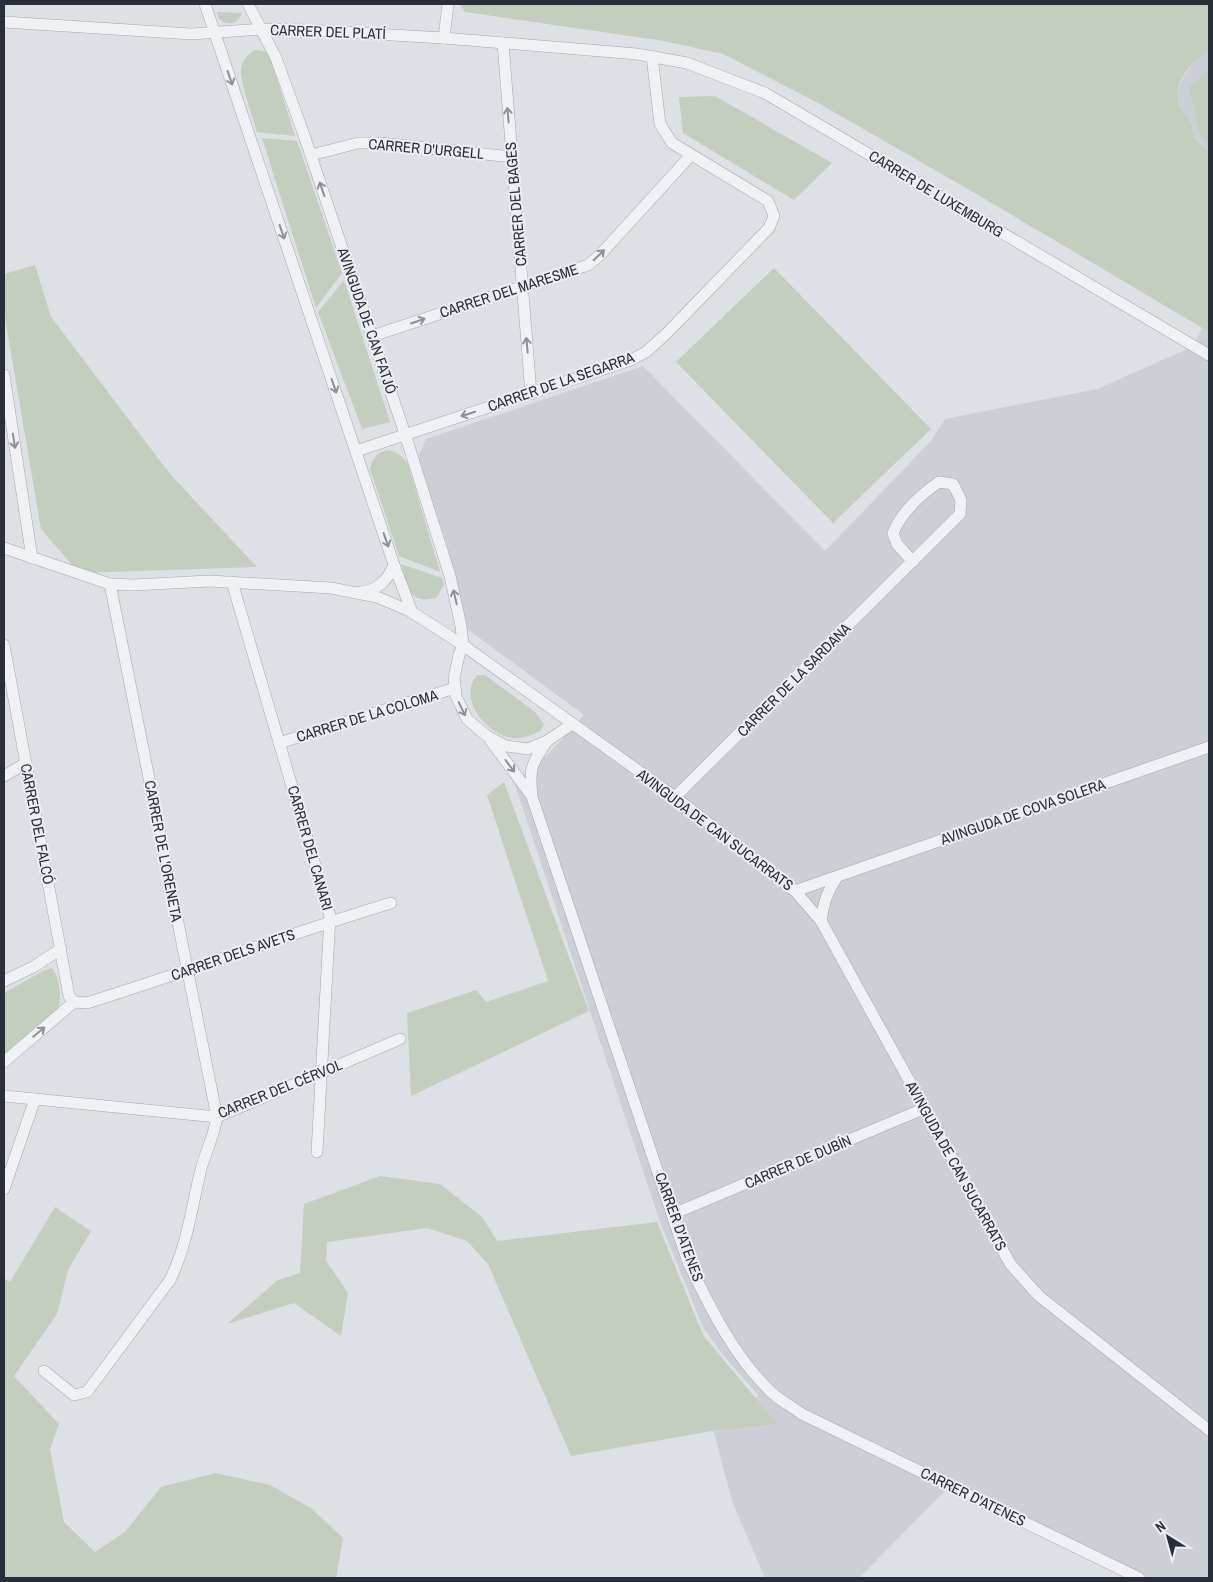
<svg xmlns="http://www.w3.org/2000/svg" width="1213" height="1582" viewBox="0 0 1213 1582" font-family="'Archivo Narrow',sans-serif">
  <rect width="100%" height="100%" fill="#dde0e5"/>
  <g fill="#ccd0d6">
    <path d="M1209 50V152L1194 135 1192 124 1180 106 1177 96 1180 84 1185 75 1196 59Z"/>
    <path d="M1202 328 1209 332V1578H1139L950 1486 859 1578H765L732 1501 709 1414 759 1396 722 1354 703 1327 660 1222 514 782 551 751 584 715 466 628 461 614 447 545 418 457 426 439 643 366 825 551 931 441 945 419 1097 389 1194 346Z"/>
  </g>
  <g fill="#c3cebf">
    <path d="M460 4H1209V50C1193 61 1172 82 1179 104 1182 111 1188 116 1191 123 1193 127 1192 131 1194 135 1197 141 1205 147 1209 152V332L985 199 820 104 723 54 664 41 465 12Z"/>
    <path d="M217 12 242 13C238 24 228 27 219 19Z"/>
    <path d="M257 50 266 52 270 57 295 136 257 132C252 114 243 91 241 74 240 64 247 52 257 50Z"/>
    <path d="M1209 70V145L1200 134 1189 87Z"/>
    <path d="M715 96 832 163 794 200 683 133 679 97Z"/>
    <path d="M262 138 297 141 342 273 316 308Z"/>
    <path d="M35 265 51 317 170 474 257 567 79 573 41 529 4 312V274Z"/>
    <path d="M774 268 931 429 833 523 676 362Z"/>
    <path d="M344 280 390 422 362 429 318 312Z"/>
    <path d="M387 450C397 452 402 455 408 464L440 572 399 556 370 469C373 458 375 454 387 450Z"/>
    <path d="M401 564 442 578 444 585 436 598C408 605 408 586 401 564Z"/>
    <path d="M477 675H485L535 712 544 724 542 730C534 734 521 740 512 738 487 734 457 699 477 675Z"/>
    <path d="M504 782 589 1011 411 1096 407 1013 476 990 486 1002 548 981 487 795Z"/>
    <path d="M52 968C60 978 61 996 59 1008L4 1055V993L43 971Z"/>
    <path d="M380 1176 440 1184 482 1217 497 1241 657 1222 703 1335 777 1424 712 1431 571 1456 488 1264 467 1241 427 1228 327 1242 326 1261 348 1293 341 1336 294 1303 227 1324 278 1280 300 1273 304 1204Z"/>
    <path d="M55 1207 91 1231 68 1270 57 1314 14 1376 59 1424 50 1449 64 1522 95 1552 125 1532 161 1487 216 1473 270 1485 311 1508 343 1538 336 1578H4V1278L10 1282Z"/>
  </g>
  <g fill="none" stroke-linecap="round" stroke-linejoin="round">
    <defs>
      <g id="street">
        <path d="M205 4 394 565 412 612"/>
        <path d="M248 4 276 58 304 135 405 434 450 576 461 626 463 645 459 655 454 678 456 696 467 719 487 736 506 746 528 749 547 741 572 724"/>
        <path d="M4 22 191 34 262 29 306 30 444 38 637 54 687 63 765 93 1209 355"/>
        <path d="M444 38 448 4"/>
        <path d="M503 43 531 394"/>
        <path d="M311 155 358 143H380L512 157"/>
        <path d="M372 336 588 265 600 255 691 155"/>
        <path d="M4 375 32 558"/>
        <path d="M356 451 631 360 646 352 666 334 769 228 774 216 768 201 672 143 660 124 652 56"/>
        <path d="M4 548 110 584 134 585 209 581 331 588 377 597 410 611 460 643 675 797 795 891 821 921 1011 1265 1039 1296 1209 1430"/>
        <path d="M232 582 330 916 317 1152"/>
        <path d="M361 592C378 590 387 581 394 565"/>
        <path d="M4 645 69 996 74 1002"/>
        <path d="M490 740 531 795"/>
        <path d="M547 741C531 764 529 769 532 797L688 1262C711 1309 733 1355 770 1391 779 1400 791 1406 802 1414L1139 1578"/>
        <path d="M279 743 455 688"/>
        <path d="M4 776 26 763"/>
        <path d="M675 797 960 514 961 500 953 484 939 482C920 495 902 511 893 533L897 544 913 562"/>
        <path d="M795 891 1209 747"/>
        <path d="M821 921C823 904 827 891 837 877"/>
        <path d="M4 981 33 967 61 949"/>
        <path d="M74 1002 87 1003C189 971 289 934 391 903"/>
        <path d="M4 1062 74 1002"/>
        <path d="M4 1096 217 1117 400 1039"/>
        <path d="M4 1189 35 1099"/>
        <path d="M673 1214 923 1109"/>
        <path d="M44 1371 74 1395 87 1392 170 1280C187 1246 192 1206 201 1169 206 1151 214 1136 217 1117L110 584"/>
      </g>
    </defs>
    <use href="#street" stroke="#a3a7ae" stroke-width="12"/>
    <use href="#street" stroke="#eff1f4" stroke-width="11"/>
  </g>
  <defs><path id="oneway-shaft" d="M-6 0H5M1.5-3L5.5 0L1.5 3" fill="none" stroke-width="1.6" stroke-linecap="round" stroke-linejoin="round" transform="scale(1.25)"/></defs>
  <g stroke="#8c9097">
    <use href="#oneway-shaft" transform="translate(230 78) rotate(71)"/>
    <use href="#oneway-shaft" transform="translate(508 115) rotate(-95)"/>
    <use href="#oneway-shaft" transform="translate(322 189) rotate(-109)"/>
    <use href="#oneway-shaft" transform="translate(282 232) rotate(71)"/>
    <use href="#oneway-shaft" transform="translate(599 255) rotate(-44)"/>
    <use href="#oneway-shaft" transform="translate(418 321) rotate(-19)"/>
    <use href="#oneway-shaft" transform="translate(527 345) rotate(-95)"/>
    <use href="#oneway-shaft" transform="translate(334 386) rotate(71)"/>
    <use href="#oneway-shaft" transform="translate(468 414) rotate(162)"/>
    <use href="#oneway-shaft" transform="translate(14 441) rotate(81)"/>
    <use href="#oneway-shaft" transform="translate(386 540) rotate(71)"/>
    <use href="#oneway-shaft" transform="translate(455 597) rotate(-103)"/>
    <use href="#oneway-shaft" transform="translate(462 709) rotate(64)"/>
    <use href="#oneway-shaft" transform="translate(510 766) rotate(53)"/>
    <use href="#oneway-shaft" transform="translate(39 1032) rotate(-40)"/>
  </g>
  <g text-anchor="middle" stroke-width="4" stroke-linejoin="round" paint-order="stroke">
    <g font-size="15" fill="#292f3a" stroke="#eceff3">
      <text transform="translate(328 32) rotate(2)" y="5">CARRER DEL PLATÍ</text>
      <text transform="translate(426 149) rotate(5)" y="5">CARRER D'URGELL</text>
      <text transform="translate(936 194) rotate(31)" y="5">CARRER DE LUXEMBURG</text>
      <text transform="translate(516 204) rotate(-95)" y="5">CARRER DEL BAGES</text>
      <text transform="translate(509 291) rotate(-18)" y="5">CARRER DEL MARESME</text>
      <text transform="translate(367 321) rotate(71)" y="5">AVINGUDA DE CAN FATJÓ</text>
      <text transform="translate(561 382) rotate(-19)" y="5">CARRER DE LA SEGARRA</text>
      <text transform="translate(794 680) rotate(-45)" y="5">CARRER DE LA SARDANA</text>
      <text transform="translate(367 716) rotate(-17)" y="5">CARRER DE LA COLOMA</text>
      <text transform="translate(1023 812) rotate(-19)" y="5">AVINGUDA DE COVA SOLERA</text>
      <text transform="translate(37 824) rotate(79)" y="5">CARRER DEL FALCÓ</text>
      <text transform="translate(715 830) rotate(37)" y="5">AVINGUDA DE CAN SUCARRATS</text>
      <text transform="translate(310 848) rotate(74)" y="5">CARRER DEL CANARI</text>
      <text transform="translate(163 851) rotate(79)" y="5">CARRER DE L'ORENETA</text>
      <text transform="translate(233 955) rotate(-19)" y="5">CARRER DELS AVETS</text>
      <text transform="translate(280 1089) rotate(-22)" y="5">CARRER DEL CÉRVOL</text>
      <text transform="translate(798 1162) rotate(-23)" y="5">CARRER DE DUBÍN</text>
      <text transform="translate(956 1166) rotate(61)" y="5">AVINGUDA DE CAN SUCARRATS</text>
      <text transform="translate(679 1227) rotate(70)" y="5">CARRER D'ATENES</text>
      <text transform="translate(973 1497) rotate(26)" y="5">CARRER D'ATENES</text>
    </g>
  </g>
  <rect width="1213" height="1582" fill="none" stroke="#292f3a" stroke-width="10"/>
  <g transform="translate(1168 1537) rotate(323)" stroke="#eceff3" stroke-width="4" paint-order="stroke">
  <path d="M0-4L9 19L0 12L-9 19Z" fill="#292f3a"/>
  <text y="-8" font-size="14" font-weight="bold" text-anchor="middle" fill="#292f3a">N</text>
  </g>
</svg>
